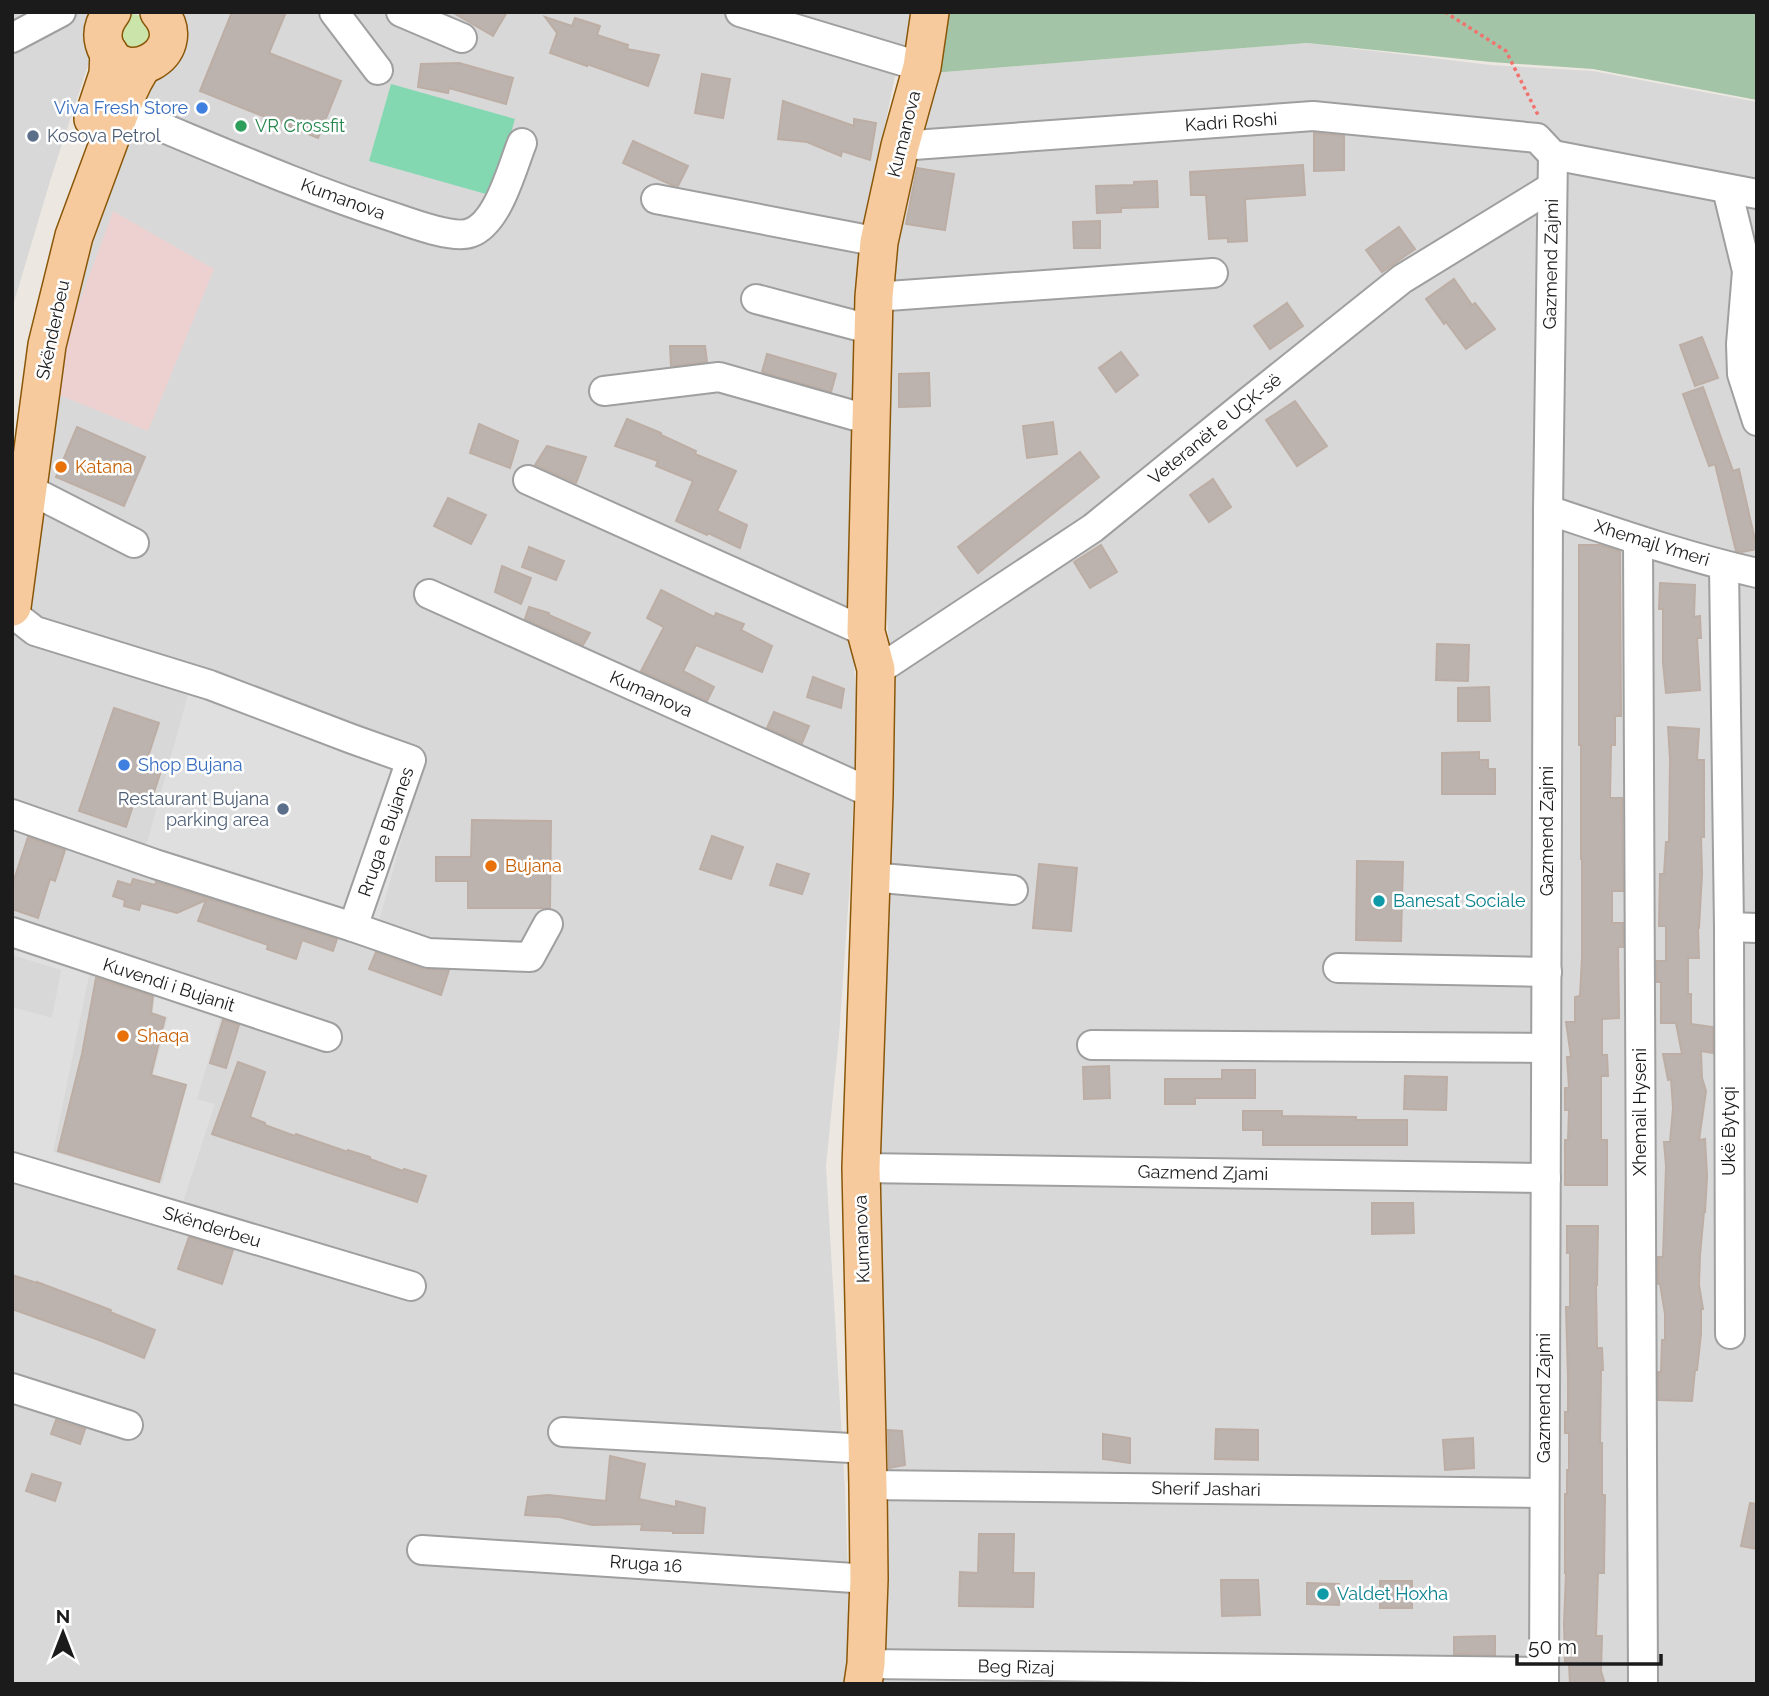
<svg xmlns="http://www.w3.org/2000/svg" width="1769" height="1696" viewBox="0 0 1769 1696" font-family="Raleway,sans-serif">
  <rect width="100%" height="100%" fill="#ece8e1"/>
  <g fill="#d9d8d8">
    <path d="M12 12H112L95 44 51 178 12 309Z"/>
    <path d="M160 12H1757L1592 62 1309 36 932 73 1307 43 1491 65 1593 71 1757 102V1684H876V1481L883 825 889 643 877 502 892 243 908 148 899 57 861 241 852 630 857 714 850 881 839 1036 826 1166 845 1490 848 1578V1684H12V609L44 350Z"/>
  </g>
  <path fill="#edd1d1" d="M113 211 214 269 148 431 47 390Z"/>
  <path fill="#cae4a9" d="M132 14 146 17 155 40 128 55 116 26 125 16Z"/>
  <path fill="#a4c4a7" d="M942 12H1757V100L1593 69 1491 62 1307 43 932 73Z"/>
  <path fill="#83d8b2" d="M391 84 515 119 493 196 369 161Z"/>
  <g fill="#dfdfdf">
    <path d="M188 695 421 768 378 925 145 850Z"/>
    <path d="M12 940 91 966 53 1152 162 1184 187 1084 153 1075 168 1017 153 1012 156 984 224 1006 197 1099 215 1104 181 1208 12 1157V1007L52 1018 61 970 12 955Z"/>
  </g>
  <g fill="#bcb3ae" stroke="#bdaea5" stroke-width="2">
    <path d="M232 12H286L269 53 341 81 318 138 200 91Z"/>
    <path d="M452 12H507L493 36Z"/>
    <path d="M545 17 572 26 575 18 600 26 597 35 628 45 627 49 659 55 648 86 587 64V66L550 53 557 33Z"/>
    <path d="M459 63 513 78 506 104 449 88 448 93 418 87 421 64Z"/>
    <path d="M702 74 730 79 723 118 695 113Z"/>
    <path d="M783 101 854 126V119L876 123 870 160 842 151 841 156 807 142 778 139Z"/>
    <path d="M1314 133 1344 136V170L1314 171Z"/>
    <path d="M633 141 688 166 678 186 672 185 623 163Z"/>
    <path d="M1303 165 1305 195 1245 199 1247 241 1228 242V238L1209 239 1206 195H1191L1190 172Z"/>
    <path d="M917 168 954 174 945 230 906 224Z"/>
    <path d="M1157 181 1158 207 1121 208V212L1097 213 1096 186 1134 185V182Z"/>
    <path d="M1100 221V248H1074L1073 222Z"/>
    <path d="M1399 227 1415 249 1382 272 1366 250Z"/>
    <path d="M1454 279 1472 305 1475 303 1495 329 1466 349 1446 322 1444 324 1426 299Z"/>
    <path d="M1287 303 1303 326 1270 349 1254 326Z"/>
    <path d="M1702 337 1718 378 1695 386 1680 345Z"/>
    <path d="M670 346H705L707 362 671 366Z"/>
    <path d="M1121 352 1138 375 1116 392 1099 368Z"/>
    <path d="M767 354 836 374 831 392 762 372Z"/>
    <path d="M929 373 930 406 899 407V374Z"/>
    <path d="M1703 387 1733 471 1739 469 1757 549 1742 552 1736 551 1715 464 1709 466 1683 394Z"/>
    <path d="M1295 401 1327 446 1297 466 1266 420Z"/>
    <path d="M627 419 661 433V435L696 451 695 454 736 471 717 511 747 525 740 548 708 533 707 535 676 521 693 481 656 466 658 461 615 446Z"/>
    <path d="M1053 422 1057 454 1027 458 1023 426Z"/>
    <path d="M479 424 518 441 510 468 470 453Z"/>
    <path d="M77 427 145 457 124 506 56 477Z"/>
    <path d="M547 446 586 457 576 483 535 465Z"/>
    <path d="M1080 452 1099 477 978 573 958 547Z"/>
    <path d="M1213 479 1231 507 1209 522 1190 495Z"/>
    <path d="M448 498 486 515 471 544 434 526Z"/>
    <path d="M1101 545 1117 572 1090 588 1074 562Z"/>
    <path d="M1579 545H1600L1620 551 1621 716H1615V745H1611L1610 798H1622L1623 891H1612V923H1623V947H1618L1619 1018 1602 1019V1055H1607L1608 1076H1601V1140H1607V1185H1565V1140H1568L1569 1110H1565V1088H1569L1567 1057H1571L1566 1022H1575V997L1580 996 1582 957V859H1581V745H1579Z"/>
    <path d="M529 547 564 561 556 580 522 567Z"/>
    <path d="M502 566 531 578 521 604 495 592Z"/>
    <path d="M1660 583 1695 585 1694 617 1700 616 1701 638H1697L1700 690 1666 693 1663 663V609H1659Z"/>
    <path d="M661 590 714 617 716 613 744 624 741 630 772 646 762 672 696 645 683 671 714 687 707 701 641 671 664 627 647 618Z"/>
    <path d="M529 607 549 613V615L590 633 583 645 525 619Z"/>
    <path d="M1437 644 1469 645 1468 681 1436 680Z"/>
    <path d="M813 677 844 689 841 708 807 697Z"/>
    <path d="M1489 687 1490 721H1458V688Z"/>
    <path d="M114 708 159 723 146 763 162 768 150 804 135 799 126 827 79 811Z"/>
    <path d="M774 712 809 726 802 743 767 728Z"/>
    <path d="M1668 727 1699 729 1697 760H1704V837H1701L1702 874 1699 928H1698L1699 958H1688V994H1691V1024L1713 1027V1053L1701 1051 1702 1078 1706 1091 1699 1140 1705 1139 1707 1176 1705 1212H1704L1700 1255 1699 1285 1703 1309H1701V1334L1697 1370H1695L1692 1401 1658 1400V1372H1661L1662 1340H1665V1314L1660 1284H1658V1257H1663L1666 1166 1664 1142H1670L1673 1108 1671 1079 1668 1080 1663 1054H1682L1676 1023H1661V982H1657L1656 961H1666V926H1659L1660 874H1664L1666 842H1669L1670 759Z"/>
    <path d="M1479 752V760H1488V769H1495V794H1442V753Z"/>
    <path d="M472 820 551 821 550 908H468V881H436V857H471Z"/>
    <path d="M712 836 743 847 731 879 700 869Z"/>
    <path d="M28 837 65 850 55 881 50 879 38 918 12 909V886Z"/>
    <path d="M1357 861 1403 862 1401 941 1356 940Z"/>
    <path d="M777 864 809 874 802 894 770 885Z"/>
    <path d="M1039 864 1077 868 1071 931 1033 928Z"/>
    <path d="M133 879 155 885 156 882 337 939 333 951 302 940 296 959 267 949 268 945 198 921 206 900 177 913 141 903 139 910 124 906 125 900 113 896 118 881 131 885Z"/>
    <path d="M376 952 423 969 449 970 441 995 369 969Z"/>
    <path d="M96 978 153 996 151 1013 165 1018 151 1075 186 1085 159 1182 58 1151 82 1054Z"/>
    <path d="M223 1020 239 1025 226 1068 210 1063Z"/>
    <path d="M238 1062 265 1072 250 1117 265 1123V1125L295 1136 296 1134 348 1152V1150L370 1157V1159L403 1171 404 1169 426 1176 417 1202 212 1134Z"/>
    <path d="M1109 1066 1110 1098 1084 1099 1083 1067Z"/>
    <path d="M1222 1070H1255V1098H1195V1104H1165V1079H1222Z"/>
    <path d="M1405 1076 1447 1077 1446 1110 1404 1109Z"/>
    <path d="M1243 1111H1282V1116L1356 1117V1120H1407V1145H1263V1130H1243Z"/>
    <path d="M1372 1203H1413L1414 1233 1372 1234Z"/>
    <path d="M1567 1226H1598L1597 1285H1596L1597 1348H1602L1603 1370H1601L1600 1443H1602V1495H1605L1604 1573H1598L1596 1636H1602L1601 1671 1605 1684H1570L1569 1664 1565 1663 1564 1624 1566 1573H1565V1494H1567V1470H1569V1433H1565V1412H1568V1378L1566 1307H1570V1253H1567Z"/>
    <path d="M189 1237 233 1250 222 1284 178 1269Z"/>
    <path d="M12 1275 37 1283V1282L111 1310 110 1312 155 1330 144 1358 99 1340 12 1309Z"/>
    <path d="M56 1420 85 1429 80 1444 51 1434Z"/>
    <path d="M1216 1429 1258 1430V1460L1215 1459Z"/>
    <path d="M888 1430 902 1431 905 1465 889 1468Z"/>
    <path d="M1103 1434 1130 1438V1463L1103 1459Z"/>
    <path d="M1473 1438 1474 1468 1445 1470 1443 1440Z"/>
    <path d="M610 1456 645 1464 639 1499 676 1507V1501L705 1508 703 1533H673V1531L641 1530 642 1524 592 1525 559 1517 525 1515 528 1497 548 1495 606 1501Z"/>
    <path d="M32 1474 61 1483 55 1501 26 1491Z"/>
    <path d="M1750 1503 1757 1504V1549L1741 1546Z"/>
    <path d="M979 1534H1014L1013 1573H1034L1033 1607 959 1606 960 1572 978 1573Z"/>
    <path d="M1221 1580H1258L1260 1615 1222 1616Z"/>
    <rect x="1380" y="1581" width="32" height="27"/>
    <path d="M1307 1583 1339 1584V1605L1307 1604Z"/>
    <path d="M1495 1636V1655L1454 1654V1637Z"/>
  </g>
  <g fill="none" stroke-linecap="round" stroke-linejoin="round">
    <defs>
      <g id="minor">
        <path d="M334 12 378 70"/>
        <path d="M401 12 462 38"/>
        <path d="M740 12 922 67"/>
        <path d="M12 38 61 12"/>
        <path d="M120 110C211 147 300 187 393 217 410 223 454 239 470 233 498 224 512 168 522 143"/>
        <path d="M900 146 1313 116 1537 138 1553 155"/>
        <path d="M1553 155 1757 194"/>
        <path d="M1727 189 1747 271 1741 344 1742 374 1757 421"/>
        <path d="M656 199 879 242"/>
        <path d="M874 297 1213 273"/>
        <path d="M756 299 873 330"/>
        <path d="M604 391 719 377 870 420"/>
        <path d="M528 480 866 632"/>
        <path d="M27 492 38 494 134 543"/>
        <path d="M1548 510C1617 533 1686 557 1757 573"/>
        <path d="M1638 540 1643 1684"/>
        <path d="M1724 566 1729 927 1730 1334"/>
        <path d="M429 594 874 794"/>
        <path d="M12 613 35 631 210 685 352 739 411 760 353 927"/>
        <path d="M876 669 886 665 1093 528 1248 402 1402 279 1552 187"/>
        <path d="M12 814 155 864 353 927 428 953 530 957 548 924"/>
        <path d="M871 877 1013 890"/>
        <path d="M1729 927 1757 928"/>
        <path d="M12 932 327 1037"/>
        <path d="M1338 968 1547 972"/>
        <path d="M1092 1045 1546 1048"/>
        <path d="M12 1167 411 1286"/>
        <path d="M861 1168 1546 1178"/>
        <path d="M12 1388 128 1425"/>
        <path d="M563 1432 868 1449"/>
        <path d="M868 1485 1544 1493"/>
        <path d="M422 1550 869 1579"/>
        <path d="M866 1664 1544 1672"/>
        <path d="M1544 1684 1548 510 1553 155"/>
      </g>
      <g id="major">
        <path d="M112 12C105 21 101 32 104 43 118 93 195 54 159 12"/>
        <path d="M93 119 108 74 109 53"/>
        <path d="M12 607 47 345 74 236 124 101 134 80 142 66"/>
        <path d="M863 1684 866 1664 869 1579 868 1485 861 1168 874 794 876 669 866 632 874 297 879 242 900 146 922 67 930 12"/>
      </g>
    </defs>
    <use href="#minor" stroke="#9f9f9f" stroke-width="32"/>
    <use href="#major" stroke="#8a5709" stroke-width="40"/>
    <path stroke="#f1736e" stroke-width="3.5" stroke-dasharray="3.5 3.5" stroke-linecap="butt" d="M1445 12 1506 51 1538 115"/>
    <use href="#minor" stroke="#fff" stroke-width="28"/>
    <use href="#major" stroke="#f6ca9d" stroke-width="37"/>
  </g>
  <g fill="#3f7fe0" stroke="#fff" stroke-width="2.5">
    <circle cx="202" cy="108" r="7"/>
    <circle cx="124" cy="765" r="7"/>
  </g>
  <circle fill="#2e9e5b" stroke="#fff" stroke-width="2.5" cx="241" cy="126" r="7"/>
  <g fill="#5c6f8a" stroke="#fff" stroke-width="2.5">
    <circle cx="33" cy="136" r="7"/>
    <circle cx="283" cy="809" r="7"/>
  </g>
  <g fill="#e8710a" stroke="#fff" stroke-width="2.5">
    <circle cx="61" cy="467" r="7"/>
    <circle cx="491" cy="866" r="7"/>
    <circle cx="123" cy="1036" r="7"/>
  </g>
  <g fill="#0f9aa8" stroke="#fff" stroke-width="2.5">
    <circle cx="1379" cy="901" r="7"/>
    <circle cx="1323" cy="1594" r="7"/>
  </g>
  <g text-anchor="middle" stroke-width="5" stroke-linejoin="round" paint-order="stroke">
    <g font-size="18" fill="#366cbe" stroke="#fff" text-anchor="end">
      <text x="188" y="114">Viva Fresh Store</text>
      <text x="138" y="771" text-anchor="start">Shop Bujana</text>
    </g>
    <g font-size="18" fill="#1b1b1b" stroke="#fff">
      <text transform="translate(1231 122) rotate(-4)" y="6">Kadri Roshi</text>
      <text transform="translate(904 134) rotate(-76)" y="6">Kumanova</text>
      <text transform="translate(343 199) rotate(20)" y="6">Kumanova</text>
      <text transform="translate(1551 264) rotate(-89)" y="6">Gazmend Zajmi</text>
      <text transform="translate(53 330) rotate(-78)" y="6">Skënderbeu</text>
      <text transform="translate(1215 429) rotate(-39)" y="6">Veteranët e UÇK-së</text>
      <text transform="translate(1652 543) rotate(17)" y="6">Xhemajl Ymeri</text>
      <text transform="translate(651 694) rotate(24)" y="6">Kumanova</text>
      <text transform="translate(1547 831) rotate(-90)" y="6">Gazmend Zajmi</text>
      <text transform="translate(386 832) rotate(-71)" y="6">Rruga e Bujanes</text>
      <text transform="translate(169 985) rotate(18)" y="6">Kuvendi i Bujanit</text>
      <text transform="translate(1640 1112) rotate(-90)" y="6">Xhemail Hyseni</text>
      <text transform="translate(1729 1131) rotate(-90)" y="6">Ukë Bytyqi</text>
      <text transform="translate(1203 1173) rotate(1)" y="6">Gazmend Zjami</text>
      <text transform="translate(212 1227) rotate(17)" y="6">Skënderbeu</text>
      <text transform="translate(862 1239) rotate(-92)" y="6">Kumanova</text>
      <text transform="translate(1544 1398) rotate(-90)" y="6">Gazmend Zajmi</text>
      <text transform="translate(1206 1489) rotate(1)" y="6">Sherif Jashari</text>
      <text transform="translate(646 1564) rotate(4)" y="6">Rruga 16</text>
      <text transform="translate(1016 1667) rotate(1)" y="6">Beg Rizaj</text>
    </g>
    <g font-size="18" fill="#27864d" stroke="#fff" text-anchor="start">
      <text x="255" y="132">VR Crossfit</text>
    </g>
    <g font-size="18" fill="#4e5e75" stroke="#fff" text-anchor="start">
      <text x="47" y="142">Kosova Petrol</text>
      <text x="269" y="805" text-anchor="end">Restaurant Bujana<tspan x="269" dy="21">parking area</tspan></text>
    </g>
    <g font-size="18" fill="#c56008" stroke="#fff" text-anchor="start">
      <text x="75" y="473">Katana</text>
      <text x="505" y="872">Bujana</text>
      <text x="137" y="1042">Shaqa</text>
    </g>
    <g font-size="18" fill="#0d838f" stroke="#fff" text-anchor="start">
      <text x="1393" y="907">Banesat Sociale</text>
      <text x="1337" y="1600">Valdet Hoxha</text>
    </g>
  </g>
  <rect width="1769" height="1696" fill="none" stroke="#1b1b1b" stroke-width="28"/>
  <g transform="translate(63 1633)" stroke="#ffffff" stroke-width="5" paint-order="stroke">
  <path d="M0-5L12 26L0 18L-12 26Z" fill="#1b1b1b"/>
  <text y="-10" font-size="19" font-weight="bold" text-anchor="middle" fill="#1b1b1b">N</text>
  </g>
  <path d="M1517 1654v10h144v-10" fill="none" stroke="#1b1b1b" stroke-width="3.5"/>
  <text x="1528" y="1654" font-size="21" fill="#1b1b1b" stroke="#ffffff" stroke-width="5" paint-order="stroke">50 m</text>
</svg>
